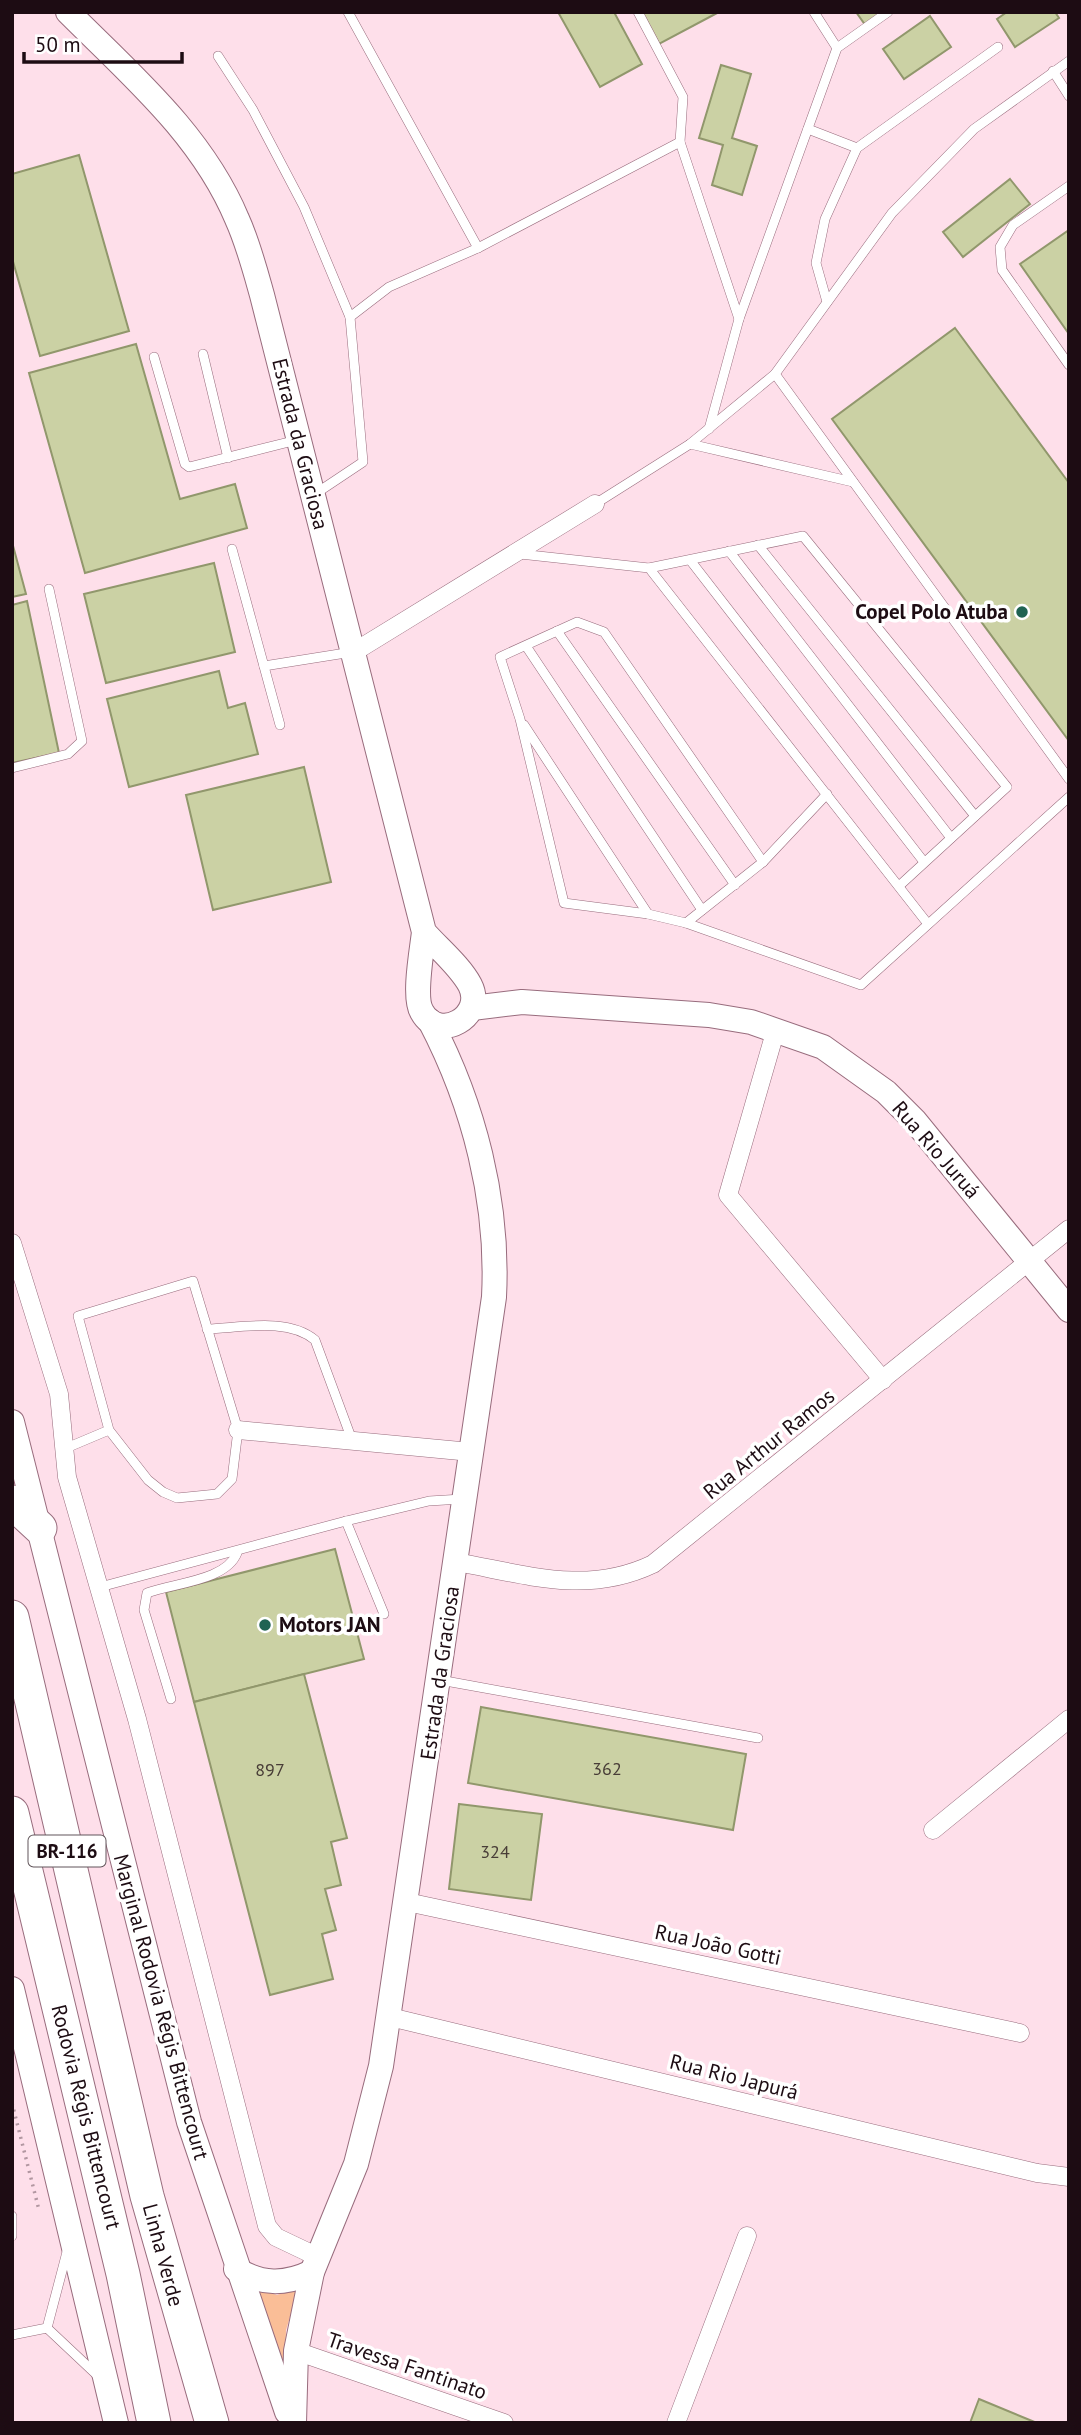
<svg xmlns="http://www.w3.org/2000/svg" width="1081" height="2435" viewBox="0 0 1081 2435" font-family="'PT Sans',sans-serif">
  <rect width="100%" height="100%" fill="#fedfea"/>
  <path fill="#fabe97" d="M299 2287 286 2330 285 2372 255 2288 277 2295Z"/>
  <g fill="#cbd1a4" stroke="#91976c" stroke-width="2">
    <path d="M558 12H614L642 64 600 87Z"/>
    <path d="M642 12H719L659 44Z"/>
    <path d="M856 12H885L866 26Z"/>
    <path d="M1007 12H1055L1059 18 1015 47 997 19Z"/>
    <path d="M930 16 951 47 904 79 883 49Z"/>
    <path d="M721 65 751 74 732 138 757 146 742 195 712 185 723 145 699 138Z"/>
    <path d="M79 155 129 331 40 356 12 258V174Z"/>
    <path d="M1010 179 1030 204 963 257 943 232Z"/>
    <path d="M1069 230V334L1020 264Z"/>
    <path d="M955 328 1069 483V741L832 419Z"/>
    <path d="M136 344 180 499 235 484 247 528 85 573 29 373Z"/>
    <path d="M12 542 26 594 12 597Z"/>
    <path d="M214 563 235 652 106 683 84 594Z"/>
    <path d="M27 601 59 753 12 763V605Z"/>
    <path d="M219 671 228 708 245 703 258 754 129 787 107 699Z"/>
    <path d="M304 767 331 882 213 910 186 795Z"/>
    <path d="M335 1549 364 1659 194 1702 166 1592Z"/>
    <path d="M304 1674 347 1838 331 1842 341 1885 325 1889 336 1930 322 1934 333 1979 270 1995 194 1702Z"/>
    <path d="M481 1707 746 1754 733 1830 468 1783Z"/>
    <path d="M459 1804 542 1814 531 1900 449 1889Z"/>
    <path d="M979 2399 1037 2423H970Z"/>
  </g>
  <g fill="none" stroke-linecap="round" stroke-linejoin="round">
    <defs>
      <g id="lane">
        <path d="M348 12 478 248 680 142 739 319"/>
        <path d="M638 12 683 97 680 142"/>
        <path d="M837 48 888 12"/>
        <path d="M218 56 253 110 304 207 350 317"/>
        <path d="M1053 71 1069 96"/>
        <path d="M808 129 857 148"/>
        <path d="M1069 186 1013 225 1000 247 1002 270 1069 365"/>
        <path d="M827 302 816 263 825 219 857 148 998 47"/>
        <path d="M203 354 228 458"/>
        <path d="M154 357 185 464 189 467 297 440"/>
        <path d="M775 374 1069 779"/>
        <path d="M709 429 739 319 837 48 814 12"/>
        <path d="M690 444 853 482"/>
        <path d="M315 494 363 462 350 317 389 287 478 248"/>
        <path d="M595 504 690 444 775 374 892 213 974 129 1069 61"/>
        <path d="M758 545 975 816"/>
        <path d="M232 549 280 725"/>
        <path d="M729 551 951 838"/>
        <path d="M520 554 649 568 928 924"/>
        <path d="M690 560 924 862"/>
        <path d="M649 568 803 536 1007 787 899 886"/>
        <path d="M557 631 735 885"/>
        <path d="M526 646 702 910"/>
        <path d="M264 666 352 652"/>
        <path d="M524 725 648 914"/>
        <path d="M12 768 68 754 82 741 49 589"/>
        <path d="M827 794 763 862 686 923 861 985 1069 797"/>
        <path d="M686 923 648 914 564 903 520 719 500 657 577 622 604 632 763 862"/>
        <path d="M207 1329C240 1328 288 1317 315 1340L352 1440"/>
        <path d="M64 1449 109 1430 78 1316 193 1281 238 1430 232 1479 217 1494 177 1498 163 1492 148 1480 109 1430"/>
        <path d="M346 1521 384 1614"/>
        <path d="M100 1587 346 1521 429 1501 462 1499"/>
        <path d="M440 1680 758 1738"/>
        <path d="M171 1699 144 1610 147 1593C173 1583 226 1581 237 1553"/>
        <path d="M12 2216V2236"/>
        <path d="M47 2328 67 2252"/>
        <path d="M47 2328 97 2375"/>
        <path d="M12 2335 47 2328"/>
      </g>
      <g id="street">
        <path d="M354 652 595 504"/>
        <path d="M776 1029 728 1195 883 1380"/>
        <path d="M12 1243 59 1394 67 1477 137 1719 267 2226 276 2237 318 2257"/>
        <path d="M238 1430 471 1452"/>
        <path d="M456 1562C525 1574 586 1596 653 1564L1069 1229"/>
        <path d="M933 1830 1069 1719"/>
        <path d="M407 1902 1020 2033"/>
        <path d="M390 2017 1037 2173 1069 2177"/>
        <path d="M296 2351 504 2423"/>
        <path d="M676 2423 747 2236"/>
      </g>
      <g id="secondary">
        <path d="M68 12C131 75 202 135 237 219 248 243 255 270 262 295L424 932C422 950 413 998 422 1012 439 1043 486 1016 470 985 460 966 438 948 424 932"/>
        <path d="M472 1008 522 1002 709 1015 751 1022 823 1047 886 1092 915 1121 1069 1310"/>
        <path d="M12 1422 189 2122 287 2412"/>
        <path d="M12 1989 116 2423"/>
        <path d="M236 2269C261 2285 285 2285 312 2272"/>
        <path d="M294 2423 296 2351 312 2272 356 2164 381 2066 494 1297C499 1202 474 1105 430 1021"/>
      </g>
      <g id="highway">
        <path d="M12 1502 40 1528"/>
        <path d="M12 1617 147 2196 212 2423"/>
        <path d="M12 1813 123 2274 154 2423"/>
      </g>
    </defs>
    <use href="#lane" stroke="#986c7d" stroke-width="10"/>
    <use href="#street" stroke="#986c7d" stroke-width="19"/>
    <use href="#secondary" stroke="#986c7d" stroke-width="26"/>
    <use href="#highway" stroke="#986c7d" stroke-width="35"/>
    <path stroke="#b297a1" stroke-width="3.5" stroke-dasharray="2 5" stroke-linecap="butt" d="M12 2103 39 2210"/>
    <use href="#lane" stroke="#fff" stroke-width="9"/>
    <use href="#street" stroke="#fff" stroke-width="18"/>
    <use href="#secondary" stroke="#fff" stroke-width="24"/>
    <use href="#highway" stroke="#fff" stroke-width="33"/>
  </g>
  <g fill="#206352" stroke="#fff" stroke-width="2.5">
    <circle cx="1022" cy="612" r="7"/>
    <circle cx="265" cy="1625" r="7"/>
  </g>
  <g text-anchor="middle" stroke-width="7" stroke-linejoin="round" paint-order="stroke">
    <g font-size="18" fill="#483d37">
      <text x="607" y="1775">362</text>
      <text x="270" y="1776">897</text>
      <text x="495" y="1858">324</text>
    </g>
    <rect fill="#fff" stroke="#61555a" stroke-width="2" x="28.5" y="1835.5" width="77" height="31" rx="5"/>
    <g font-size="19" font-weight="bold" fill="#1d0c13">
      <text x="67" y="1858">BR-116</text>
    </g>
    <g font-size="21" fill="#1d0c13" stroke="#fff">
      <text transform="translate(300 444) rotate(76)" y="7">Estrada da Graciosa</text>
      <text transform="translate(936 1150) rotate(49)" y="7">Rua Rio Juruá</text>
      <text transform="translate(769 1444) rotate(-39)" y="7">Rua Arthur Ramos</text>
      <text transform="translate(440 1673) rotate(-82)" y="7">Estrada da Graciosa</text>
      <text transform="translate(718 1945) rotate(12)" y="7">Rua João Gotti</text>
      <text transform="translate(161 2007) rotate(75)" y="7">Marginal Rodovia Régis Bittencourt</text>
      <text transform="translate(734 2077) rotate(14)" y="7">Rua Rio Japurá</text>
      <text transform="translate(86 2117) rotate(76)" y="7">Rodovia Régis Bittencourt</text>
      <text transform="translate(163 2255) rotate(75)" y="7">Linha Verde</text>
      <text transform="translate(407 2366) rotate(19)" y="7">Travessa Fantinato</text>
    </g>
    <g font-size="21" font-weight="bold" fill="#1d0c13" stroke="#fff" text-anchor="end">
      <text x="1008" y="619">Copel Polo Atuba</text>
      <text x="279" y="1632" text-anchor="start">Motors JAN</text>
    </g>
  </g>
  <rect width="1081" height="2435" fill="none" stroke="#1d0c13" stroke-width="28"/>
  <path d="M24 52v10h158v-10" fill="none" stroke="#1d0c13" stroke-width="3.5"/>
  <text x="35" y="52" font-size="21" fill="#1d0c13" stroke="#ffffff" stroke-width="5" paint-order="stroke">50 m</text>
</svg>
